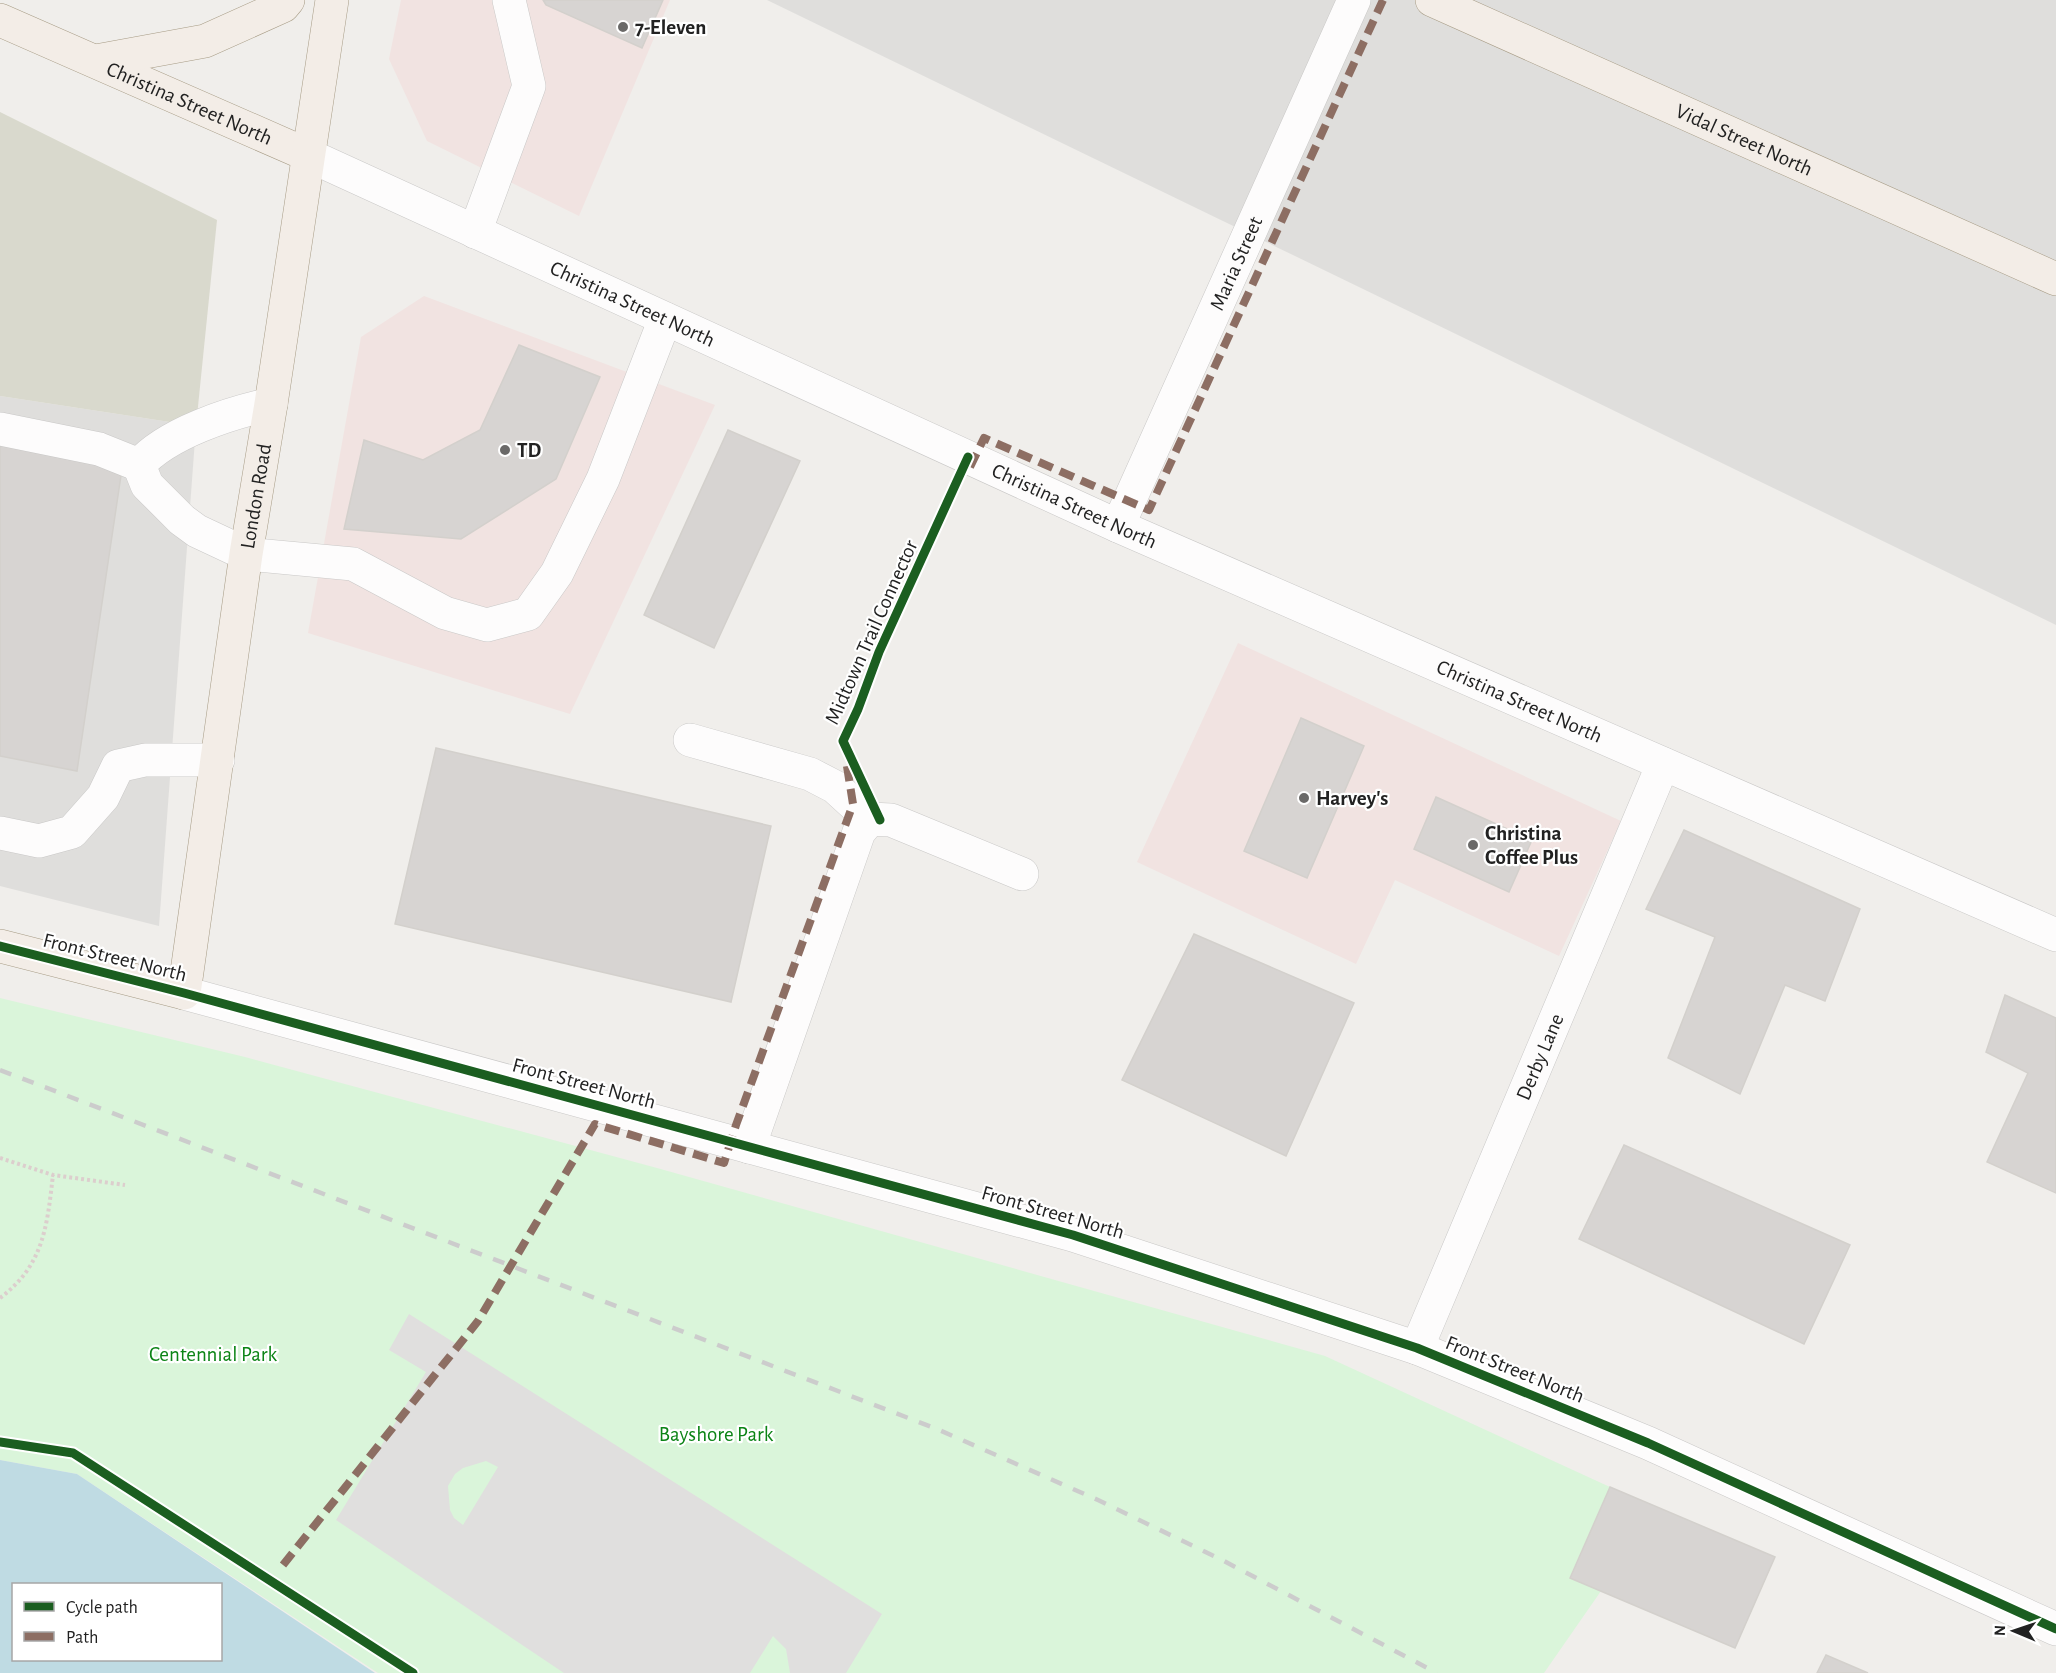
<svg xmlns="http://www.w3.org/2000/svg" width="2056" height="1673" viewBox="0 0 2056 1673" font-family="'Alegreya Sans',sans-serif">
  <rect width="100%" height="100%" fill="#f0eeeb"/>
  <g fill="#dfdedc">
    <path d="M767 0H2056V625Z"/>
    <path d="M0 396 196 426 159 926 0 886Z"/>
  </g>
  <g fill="#f1e3e1">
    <path d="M401 0H670L579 216 427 141 389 59Z"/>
    <path d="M424 296 715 405 570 714 308 633 361 337Z"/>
    <path d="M1238 643 1621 821 1559 956 1395 880 1356 964 1137 862Z"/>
  </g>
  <path fill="#d9d9cd" d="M0 112 217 220 196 426 0 396Z"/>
  <path fill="#daf5da" d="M0 998 245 1057 657 1168 1325 1356 1610 1487 1570 1577 1601 1591 1544 1673H378L77 1474 0 1460Z"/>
  <path fill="#e0dfde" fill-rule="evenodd" d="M409 1314 882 1614 846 1673H790L786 1649 773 1636 750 1673H564L336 1520 426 1372 389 1350ZM486 1461 498 1467 463 1525 454 1518 450 1510 448 1486 455 1474 463 1468Z"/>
  <path fill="#bfdbe3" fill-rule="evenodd" d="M0 1460 77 1474 375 1673H0ZM14 1584H220V1660H14Z"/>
  <g fill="#d7d4d2" stroke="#d3d0cc" stroke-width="1.5">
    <path d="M543 0H663L642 48 546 5Z"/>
    <path d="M519 345 600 377 556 479 461 539 344 529 364 440 423 460 480 430Z"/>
    <path d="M728 430 800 461 714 648 644 615Z"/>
    <path d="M0 444 123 462 77 771 0 756Z"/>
    <path d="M1301 718 1364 746 1307 878 1244 851Z"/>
    <path d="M436 748 771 826 731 1002 395 924Z"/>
    <path d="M1436 797 1532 840 1509 892 1414 849Z"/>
    <path d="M1684 830 1860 909 1825 1001 1785 985 1740 1094 1668 1058 1715 937 1646 909Z"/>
    <path d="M1194 934 1354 1003 1286 1156 1122 1080Z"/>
    <path d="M2005 995 2056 1018V1193L1987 1162 2028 1073 1986 1052Z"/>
    <path d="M1624 1145 1850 1245 1804 1344 1579 1239Z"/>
    <path d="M1610 1487 1775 1557 1735 1648 1570 1578Z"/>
    <path d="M1826 1655 1868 1673H1817Z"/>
  </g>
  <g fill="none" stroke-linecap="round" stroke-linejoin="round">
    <defs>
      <g id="minor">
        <path id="s1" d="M308 155 1118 526 2056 935"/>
        <path d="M475 232 529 86 509 0"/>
        <path d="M271 404C230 413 167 433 139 465L147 485 182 520 197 531 246 554 353 564 445 613 487 625 528 614 557 573 603 479 665 319"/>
        <path d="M0 429 99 449 139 465"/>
        <path id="s2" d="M1118 526 1354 0"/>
        <path d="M690 740 810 774 835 787 870 819"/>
        <path d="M0 833 39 841 72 832 103 797 118 766 145 760H218"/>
        <path d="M184 993 1073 1235 1417 1348 1648 1443 2056 1629"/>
        <path d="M749 1147 859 832 870 819 891 820 1022 874"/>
        <path id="s3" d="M1417 1348 1663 764"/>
      </g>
      <g id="major">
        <path id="s4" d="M1432 0 2056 279"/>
        <path id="s5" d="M0 20 308 155"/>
        <path d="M96 61 205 41 283 6 288 0"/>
        <path id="s6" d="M0 946 184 993 246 554 271 404 332 0"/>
      </g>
    </defs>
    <use href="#minor" stroke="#c9c8c7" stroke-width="34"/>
    <use href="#major" stroke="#a79c86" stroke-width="34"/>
    <g stroke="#dccecd" stroke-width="4" stroke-dasharray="3 3" stroke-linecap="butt">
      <path d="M0 1158 53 1175 125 1185"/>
      <path d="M0 1298C44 1265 47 1226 53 1175"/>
      <path d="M0 1442 73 1453 413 1673"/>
    </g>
    <use href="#minor" stroke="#fdfcfc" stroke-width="33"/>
    <use href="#major" stroke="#f3ede7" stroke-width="33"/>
    <path stroke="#ccc" stroke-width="4.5" stroke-dasharray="12 12" stroke-linecap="butt" d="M0 1070 937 1429 1098 1500 1222 1560 1437 1673"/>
    <g stroke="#8d6e63" stroke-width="8" stroke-dasharray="15 8" stroke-linecap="butt">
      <path d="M970 467 984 438 1149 510 1383 0"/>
      <path d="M283 1565 478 1321 595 1124 724 1163 736 1125 853 804 846 760"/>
    </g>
    <defs>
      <g id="cycleway">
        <path d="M880 820 843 741 858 709 879 652 968 457"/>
        <path d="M0 946 184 993 1073 1235 1417 1348 1648 1443 2056 1629"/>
        <path d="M0 1442 73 1453 413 1673"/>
      </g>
    </defs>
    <use href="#cycleway" stroke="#fff" stroke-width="13"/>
    <use href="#cycleway" stroke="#1b5e20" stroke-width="9"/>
  </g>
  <g fill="#6a6968" stroke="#fff" stroke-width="2">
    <circle cx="623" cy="27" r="6"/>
    <circle cx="505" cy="450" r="6"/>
    <circle cx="1304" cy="798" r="6"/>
    <circle cx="1473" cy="845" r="6"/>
  </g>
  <g text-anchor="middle" stroke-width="4.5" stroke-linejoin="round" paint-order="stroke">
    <g font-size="21" font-weight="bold" fill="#222" stroke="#fff" text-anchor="start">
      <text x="635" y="34">7-Eleven</text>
      <text x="517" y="457">TD</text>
      <text x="1316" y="805">Harvey's</text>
      <text x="1485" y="840">Christina<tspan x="1485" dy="24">Coffee Plus</tspan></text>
    </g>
    <g font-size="21" fill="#222" stroke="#fff">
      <text dy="7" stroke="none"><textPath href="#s5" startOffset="207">Christina Street North</textPath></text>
      <text dy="7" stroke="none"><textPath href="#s4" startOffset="342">Vidal Street North</textPath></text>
      <text dy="7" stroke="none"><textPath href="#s2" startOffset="288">Maria Street</textPath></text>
      <text dy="7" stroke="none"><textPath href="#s1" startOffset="357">Christina Street North</textPath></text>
      <text dy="7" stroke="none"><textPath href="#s6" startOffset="692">London Road</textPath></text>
      <text dy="7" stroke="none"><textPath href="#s1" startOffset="843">Christina Street North</textPath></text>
      <text transform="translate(871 632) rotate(-66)" y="7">Midtown Trail Connector</text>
      <text dy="7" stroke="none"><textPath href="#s1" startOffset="1329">Christina Street North</textPath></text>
      <text transform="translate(115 957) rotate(14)" y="7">Front Street North</text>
      <text dy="7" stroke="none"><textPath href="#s3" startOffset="316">Derby Lane</textPath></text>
      <text transform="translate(584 1083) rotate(15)" y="7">Front Street North</text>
      <text transform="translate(1053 1212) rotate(16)" y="7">Front Street North</text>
      <text transform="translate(1515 1369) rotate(22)" y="7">Front Street North</text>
    </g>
    <g font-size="21" fill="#0c8416" stroke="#fff">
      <text x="213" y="1361">Centennial Park</text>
      <text x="716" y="1441">Bayshore Park</text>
    </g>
  </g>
  <rect x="12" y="1583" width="210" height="78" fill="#ffffff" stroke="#a7a7a7" stroke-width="1.5"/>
  <rect x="24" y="1602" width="30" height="9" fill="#1b5e20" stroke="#a7a7a7" stroke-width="1.5"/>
  <text x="66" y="1613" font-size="18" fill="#222222">Cycle path</text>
  <rect x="24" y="1632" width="30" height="9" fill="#8d6e63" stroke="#a7a7a7" stroke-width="1.5"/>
  <text x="66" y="1643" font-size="18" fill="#222222">Path</text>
  <g transform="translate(2014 1631) rotate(272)" stroke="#ffffff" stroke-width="4.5" paint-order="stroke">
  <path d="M0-4.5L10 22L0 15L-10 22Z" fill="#222222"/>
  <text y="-9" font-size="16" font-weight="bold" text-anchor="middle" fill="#222222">N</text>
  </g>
</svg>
